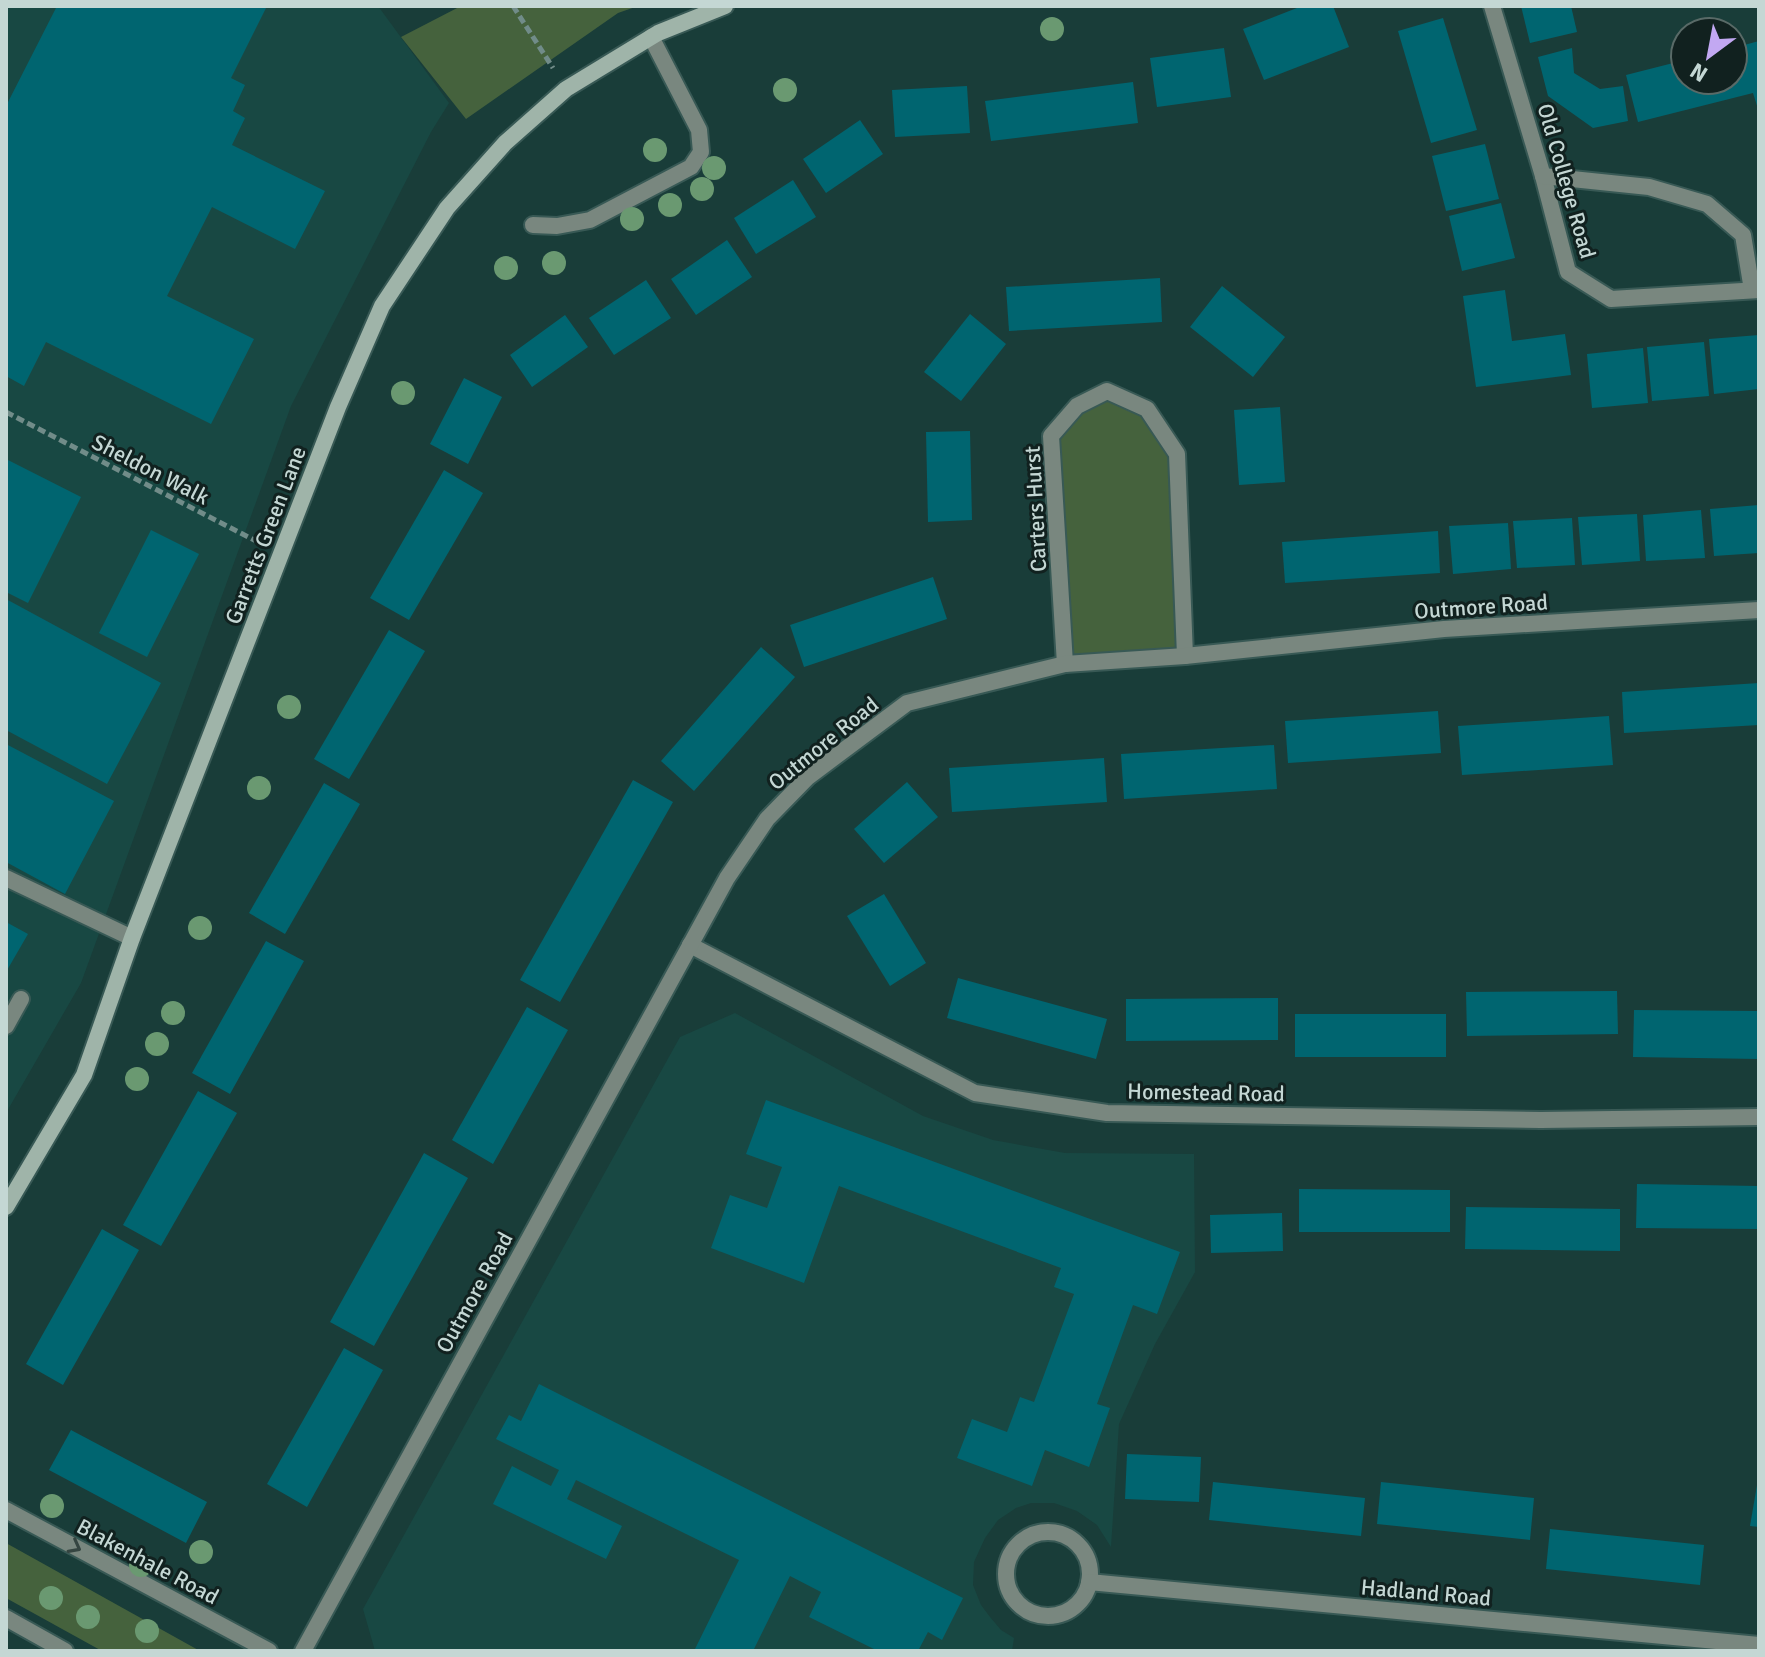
<svg xmlns="http://www.w3.org/2000/svg" width="1765" height="1657" viewBox="0 0 1765 1657" font-family="Signika,sans-serif">
  <rect width="100%" height="100%" fill="#193d39"/>
  <g fill="#184843">
    <path d="M6 6H378L449 103 431 132 291 406 81 983 6 1113Z"/>
    <path d="M735 1013 923 1116 993 1140 1065 1153 1194 1154 1195 1272 1155 1344 1119 1424 1111 1547 1097 1525 1077 1511 1054 1503H1031L1016 1508 998 1520 985 1538 974 1562 973 1585 981 1605 990 1617 1001 1630 1014 1638 1012 1651H375L363 1609 680 1037Z"/>
  </g>
  <g fill="#45623d">
    <path d="M461 6H638L618 13 466 119 401 37Z"/>
    <path d="M1107 391 1147 409 1177 454 1185 656 1065 664 1051 436Z"/>
    <path d="M6 1543 200 1651H102L6 1598Z"/>
  </g>
  <g fill="#006570">
    <path d="M57 6H267L231 78 245 85 233 111 245 118 232 145 325 191 295 249 212 207 167 296 254 339 211 424 46 342 24 386 6 376V106Z"/>
    <path d="M1302 6H1333L1349 47 1264 80 1243 29Z"/>
    <path d="M1521 6H1571L1577 32 1530 43Z"/>
    <path d="M1443 18 1477 130 1431 143 1398 31Z"/>
    <path d="M1759 41V112L1753 93 1638 122 1626 75 1685 60V80H1733V48Z"/>
    <path d="M1224 48 1231 97 1157 107 1150 58Z"/>
    <path d="M1572 48 1574 73 1600 89 1623 86 1628 121 1593 128 1548 96 1538 57Z"/>
    <path d="M1133 82 1138 123 991 141 985 101Z"/>
    <path d="M967 86 970 133 895 137 892 90Z"/>
    <path d="M860 120 883 154 826 193 803 159Z"/>
    <path d="M1485 144 1499 199 1446 211 1432 156Z"/>
    <path d="M793 180 816 217 756 254 734 218Z"/>
    <path d="M1501 203 1515 258 1462 271 1449 216Z"/>
    <path d="M727 240 752 277 696 315 671 279Z"/>
    <path d="M1160 278 1162 322 1009 331 1006 287Z"/>
    <path d="M646 280 671 318 614 355 589 318Z"/>
    <path d="M1222 286 1285 337 1253 377 1190 327Z"/>
    <path d="M1505 290 1512 341 1565 334 1571 375 1476 387 1463 296Z"/>
    <path d="M970 314 1006 344 961 401 924 372Z"/>
    <path d="M565 315 588 347 532 387 510 355Z"/>
    <path d="M1759 335V389L1714 394 1709 339Z"/>
    <path d="M1704 342 1709 396 1652 401 1647 347Z"/>
    <path d="M1643 348 1648 403 1592 408 1587 354Z"/>
    <path d="M464 378 502 397 468 464 430 444Z"/>
    <path d="M1280 407 1285 482 1239 485 1234 410Z"/>
    <path d="M970 431 972 520 928 522 926 432Z"/>
    <path d="M6 459 81 497 28 603 6 592Z"/>
    <path d="M444 470 483 493 409 620 370 598Z"/>
    <path d="M1759 505V553L1714 556 1710 509Z"/>
    <path d="M1701 510 1705 558 1646 561 1643 515Z"/>
    <path d="M1637 514 1640 561 1582 565 1578 517Z"/>
    <path d="M1572 518 1575 565 1517 568 1513 521Z"/>
    <path d="M1508 523 1511 569 1453 574 1449 526Z"/>
    <path d="M151 530 199 554 147 657 99 633Z"/>
    <path d="M1438 531 1440 573 1285 583 1282 542Z"/>
    <path d="M933 577 947 619 804 667 790 625Z"/>
    <path d="M6 599 161 683 107 784 6 730Z"/>
    <path d="M389 630 425 651 349 779 314 759Z"/>
    <path d="M761 647 795 677 694 791 661 761Z"/>
    <path d="M1759 683V725L1624 733 1622 692Z"/>
    <path d="M1438 711 1441 753 1288 763 1285 721Z"/>
    <path d="M1609 716 1613 765 1462 775 1458 726Z"/>
    <path d="M6 744 114 801 65 894 6 862Z"/>
    <path d="M1274 745 1277 789 1124 799 1121 754Z"/>
    <path d="M1104 758 1107 802 952 812 949 768Z"/>
    <path d="M633 780 673 802 560 1002 520 980Z"/>
    <path d="M907 782 938 817 884 863 854 829Z"/>
    <path d="M324 783 360 804 285 934 249 913Z"/>
    <path d="M884 894 926 963 890 986 847 916Z"/>
    <path d="M6 922 28 934 6 972Z"/>
    <path d="M266 941 304 961 230 1094 192 1073Z"/>
    <path d="M958 978 1107 1019 1096 1059 947 1018Z"/>
    <path d="M1617 991 1618 1034 1467 1036 1466 992Z"/>
    <path d="M1278 998V1040L1126 1041V999Z"/>
    <path d="M527 1007 568 1030 493 1164 452 1140Z"/>
    <path d="M1634 1010 1759 1011V1059L1633 1057Z"/>
    <rect x="1295" y="1014" width="151" height="43"/>
    <path d="M198 1091 237 1113 161 1246 123 1225Z"/>
    <path d="M766 1100 1180 1252 1157 1314 1133 1305 1097 1404 1110 1408 1089 1467 1045 1450 1032 1486 957 1458 972 1419 1007 1432 1020 1397 1034 1402 1074 1294 1054 1287 1061 1268 839 1186 804 1283 711 1248 730 1195 767 1208 782 1167 746 1154Z"/>
    <path d="M424 1153 468 1178 374 1346 330 1322Z"/>
    <path d="M1637 1184 1759 1186V1229L1636 1228Z"/>
    <path d="M1299 1189 1450 1190V1232H1299Z"/>
    <path d="M1466 1207 1620 1209V1251L1465 1249Z"/>
    <path d="M1282 1213 1283 1251 1211 1253 1210 1215Z"/>
    <path d="M102 1229 139 1250 63 1385 26 1364Z"/>
    <path d="M344 1348 383 1370 307 1507 267 1484Z"/>
    <path d="M539 1384 963 1598 942 1640 928 1632 918 1651H878L809 1617 821 1592 790 1576 753 1651H694L739 1560 576 1480 567 1499 622 1526 606 1559 493 1504 512 1466 551 1486 559 1470 496 1439 509 1415 521 1421Z"/>
    <path d="M71 1430 207 1502 186 1543 49 1470Z"/>
    <path d="M1127 1454 1201 1457 1199 1502 1125 1499Z"/>
    <path d="M1213 1482 1365 1498 1361 1536 1209 1520Z"/>
    <path d="M1381 1482 1534 1498 1530 1540 1377 1524Z"/>
    <path d="M1757 1485H1759V1527L1750 1526Z"/>
    <path d="M1550 1529 1704 1545 1700 1585 1546 1569Z"/>
  </g>
  <g fill="none" stroke-linecap="round" stroke-linejoin="round">
    <defs>
      <g id="lane">
        <path d="M533 225 557 226 590 220 691 167 701 152 699 130 651 37"/>
        <path d="M6 878 132 938"/>
        <path d="M6 1026 21 999"/>
      </g>
      <g id="street">
        <path d="M1492 6 1543 176 1568 272 1611 299 1759 290"/>
        <path d="M1543 176 1649 187 1707 204 1743 235 1752 290"/>
        <path d="M1065 664 1051 436 1077 406 1107 391 1147 409 1177 454 1185 656"/>
        <path d="M690 945 975 1093 1107 1113 1541 1120 1759 1117"/>
        <path d="M6 1510 269 1651"/>
        <circle cx="1048" cy="1574" r="42"/>
        <path d="M1089 1582 1759 1645"/>
        <path d="M6 1618 65 1651"/>
        <path d="M303 1651 727 878 767 819 808 777 907 703 1065 664 1185 656 1444 629 1759 610"/>
      </g>
      <path id="secondary" d="M6 1207 84 1075 132 938 281 554 338 407 382 306 447 208 505 143 566 89 658 33 725 6"/>
    </defs>
    <use href="#lane" stroke="#385955" stroke-width="20"/>
    <use href="#street" stroke="#385955" stroke-width="20"/>
    <use href="#secondary" stroke="#385955" stroke-width="20"/>
    <g stroke="#718c89" stroke-width="5" stroke-dasharray="8 4" stroke-linecap="butt">
      <path d="M513 6 553 68"/>
      <path d="M6 412 258 542"/>
    </g>
    <use href="#lane" stroke="#79877f" stroke-width="16"/>
    <use href="#street" stroke="#79877f" stroke-width="16"/>
    <use href="#secondary" stroke="#9fb4a9" stroke-width="16"/>
  </g>
  <g fill="#6a9971">
    <circle cx="1052" cy="29" r="12"/>
    <circle cx="785" cy="90" r="12"/>
    <circle cx="655" cy="150" r="12"/>
    <circle cx="714" cy="168" r="12"/>
    <circle cx="702" cy="189" r="12"/>
    <circle cx="670" cy="205" r="12"/>
    <circle cx="632" cy="219" r="12"/>
    <circle cx="554" cy="263" r="12"/>
    <circle cx="506" cy="268" r="12"/>
    <circle cx="403" cy="393" r="12"/>
    <circle cx="289" cy="707" r="12"/>
    <circle cx="259" cy="788" r="12"/>
    <circle cx="200" cy="928" r="12"/>
    <circle cx="173" cy="1013" r="12"/>
    <circle cx="157" cy="1044" r="12"/>
    <circle cx="137" cy="1079" r="12"/>
    <circle cx="52" cy="1506" r="12"/>
    <circle cx="201" cy="1552" r="12"/>
    <circle cx="141" cy="1565" r="12"/>
    <circle cx="51" cy="1598" r="12"/>
    <circle cx="88" cy="1617" r="12"/>
    <circle cx="147" cy="1631" r="12"/>
  </g>
  <defs><path id="oneway-chevron" d="M-2-3.5L2.5 0L-2 3.5" fill="none" stroke-width="1.6" stroke-linecap="round" stroke-linejoin="round" transform="scale(2)"/></defs>
  <use stroke="#354541" href="#oneway-chevron" transform="translate(75 1547) rotate(28)"/>
  <g text-anchor="middle" stroke-width="6" stroke-linejoin="round" paint-order="stroke">
    <g font-size="22" fill="#c4d7d4" stroke="#11211f">
      <text transform="translate(1567 181) rotate(74)" y="8">Old College Road</text>
      <text transform="translate(151 469) rotate(27)" y="8">Sheldon Walk</text>
      <text transform="translate(1035 509) rotate(-93)" y="8">Carters Hurst</text>
      <text transform="translate(265 535) rotate(-69)" y="8">Garretts Green Lane</text>
      <text transform="translate(1481 606) rotate(-4)" y="8">Outmore Road</text>
      <text transform="translate(823 743) rotate(-39)" y="8">Outmore Road</text>
      <text transform="translate(1206 1092) rotate(1)" y="8">Homestead Road</text>
      <text transform="translate(474 1292) rotate(-61)" y="8">Outmore Road</text>
      <text transform="translate(148 1561) rotate(28)" y="8">Blakenhale Road</text>
      <text transform="translate(1426 1592) rotate(5)" y="8">Hadland Road</text>
    </g>
  </g>
  <rect width="1765" height="1657" fill="none" stroke="#c4d7d4" stroke-width="16"/>
  <g transform="translate(1709 56) rotate(212)"><circle r="38" fill="#11211f" stroke="#596a67" stroke-width="2"/>
  <path d="M0-6L14 30L0 20L-14 30Z" fill="#c2a8f2"/>
  <text y="-12" font-size="22" font-weight="bold" text-anchor="middle" fill="#c4d7d4">N</text>
  </g>
</svg>
